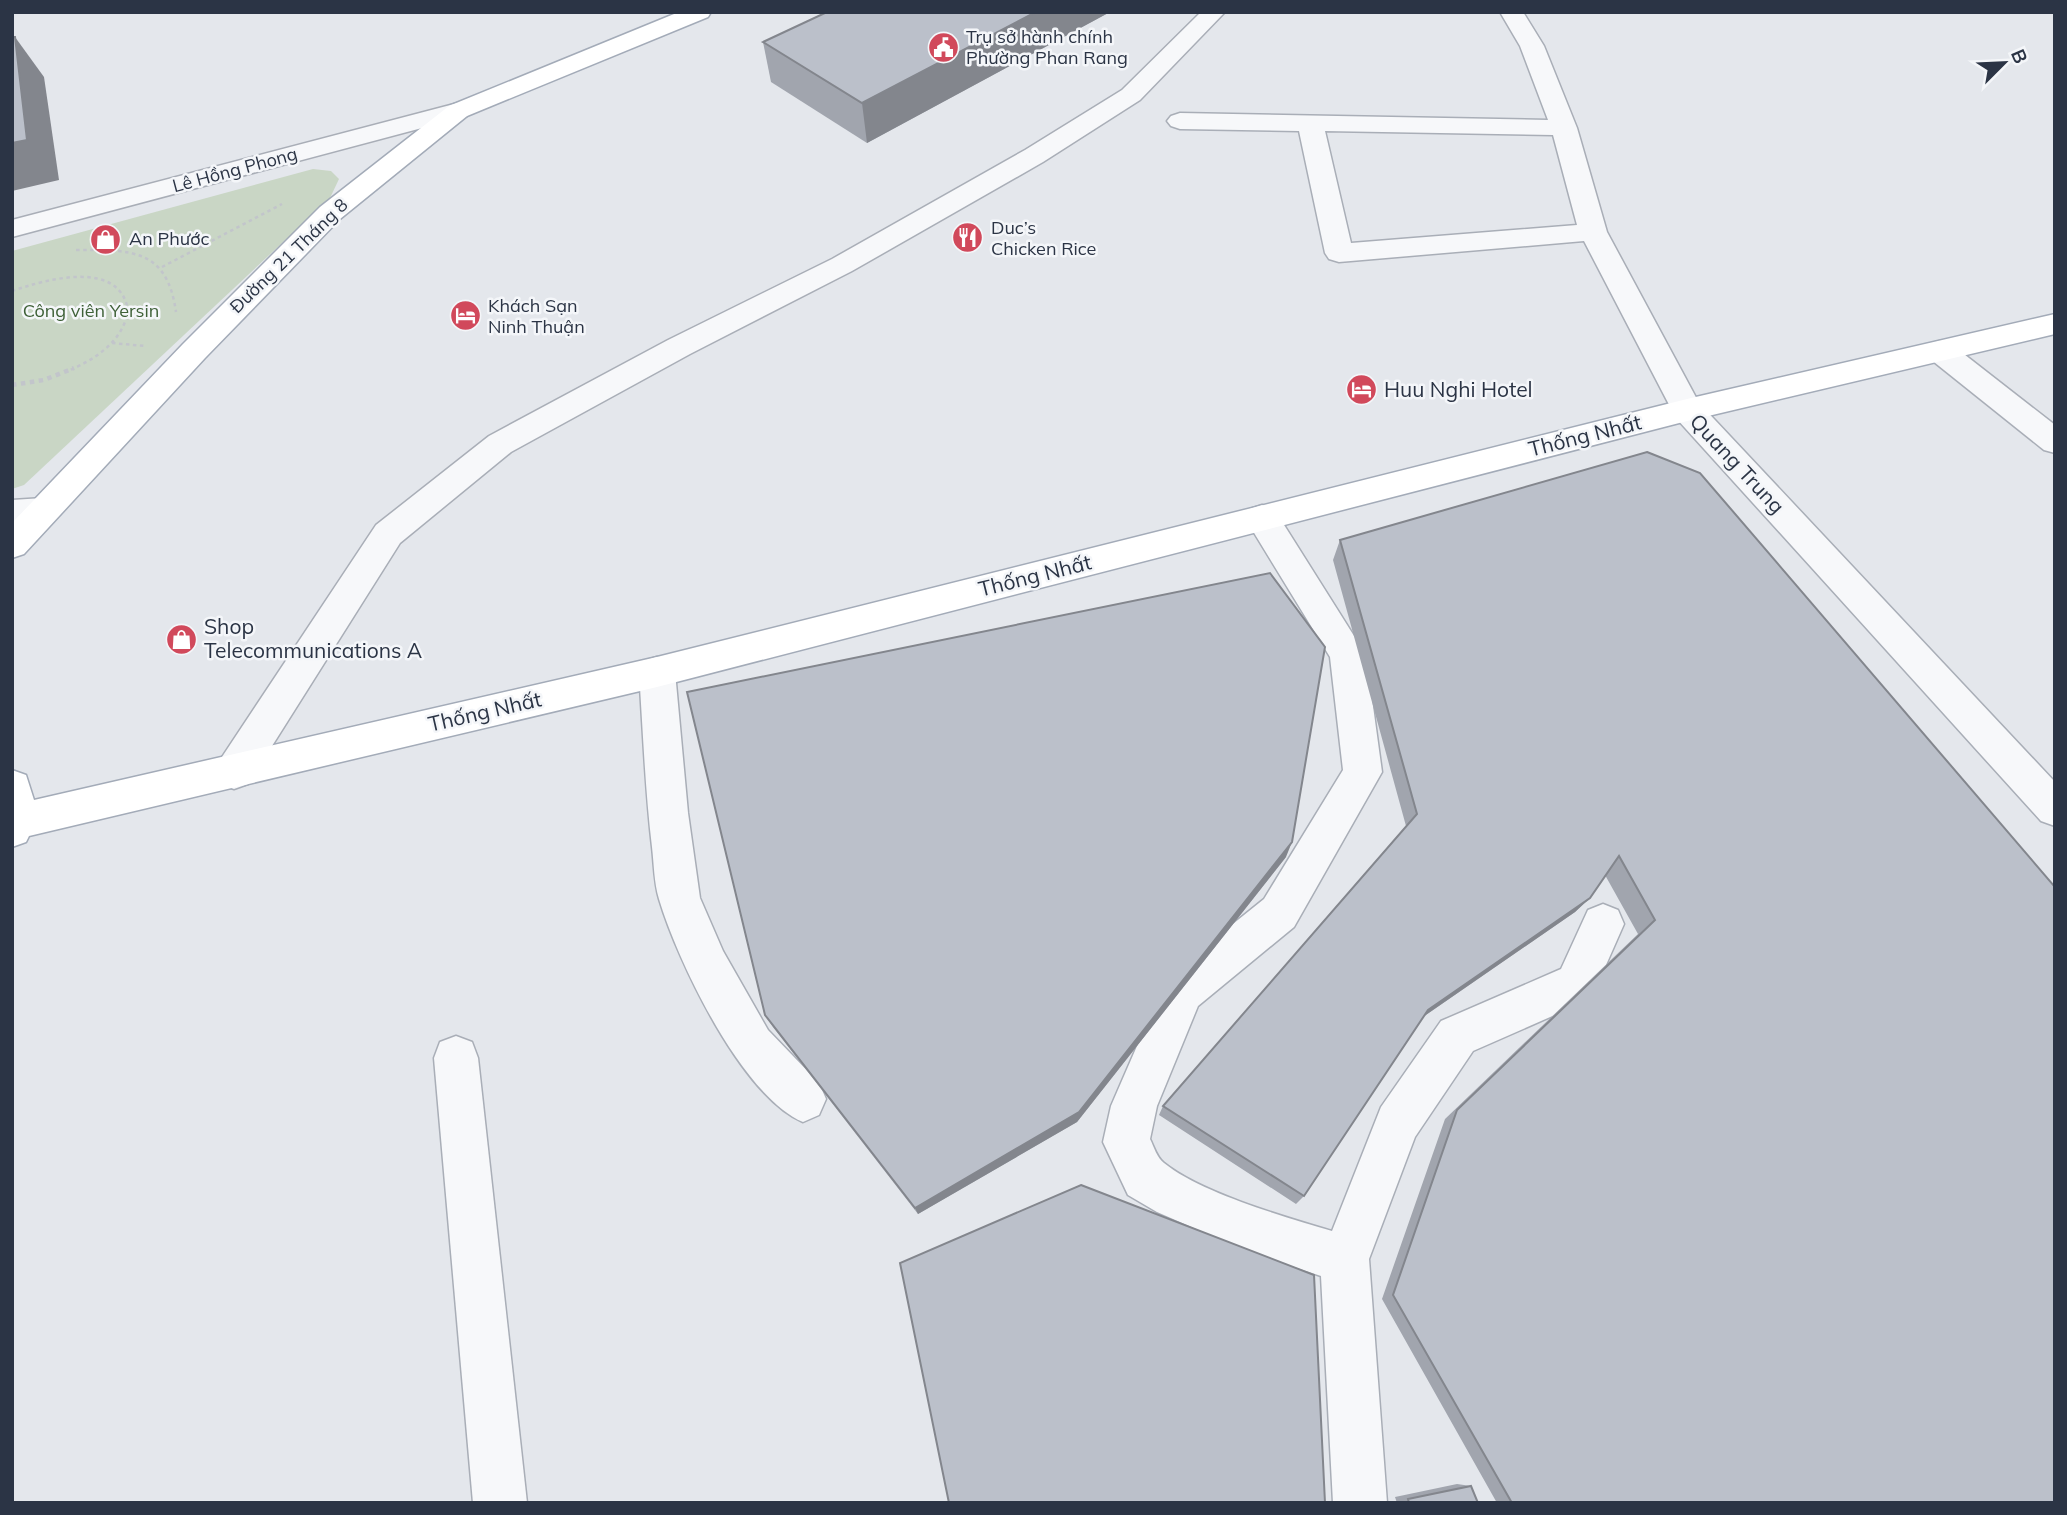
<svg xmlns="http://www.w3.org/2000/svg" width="2067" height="1515" viewBox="0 0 2067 1515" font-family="Mulish,sans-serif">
  <rect width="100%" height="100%" fill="#e4e7ec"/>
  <path fill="#c9d6c5" d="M313 169 331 171 339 179 330 198 24 485 12 489V251Z"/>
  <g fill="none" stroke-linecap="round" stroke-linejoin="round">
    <defs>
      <g id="minor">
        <path d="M1201 12H1225L1140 100 1043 162 852 271 690 354 511 452 400 543 248 784 234 789 220 784 215 772 220 760 376 525 489 436 668 340 832 259 1025 150 1122 90Z"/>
        <path d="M1500 12H1523L1544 46 1577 128 1607 232 1699 403 2055 782V826L2041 821 1676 418 1584 241 1339 262 1329 259 1325 253 1299 131 1180 129 1171 126 1167 121 1171 116 1180 113 1548 120 1520 46ZM1325 131 1553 135 1577 225 1351 243Z"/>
        <path d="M458 103 467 106 471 111 467 116 12 237V220Z"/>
        <path d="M1940 341 1951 344 2055 425V453L2044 450 1929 358 1925 351 1929 344Z"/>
        <path d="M43 498 55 501 60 510 55 519 12 524V500Z"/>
        <path d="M1262 505 1274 509 1366 655 1382 772 1294 927 1198 1006 1157 1106 1150 1139C1154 1147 1157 1158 1164 1163 1201 1193 1285 1217 1332 1231L1381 1107 1441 1021 1561 969 1588 910 1603 904 1618 910 1624 924 1591 999 1473 1051 1415 1137 1369 1259 1387 1503H1333L1321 1276 1249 1252 1157 1212 1128 1195 1103 1142 1111 1106 1167 977 1264 899 1343 770 1330 657 1245 518 1250 509Z"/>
        <path d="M657 657 670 661 675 672 688 813 700 898 723 951 768 1030 819 1083 826 1099 819 1115 803 1122C742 1096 678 962 659 899 654 883 654 864 652 847 645 789 643 730 639 672L644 661Z"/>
        <path d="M456 1036 472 1042 478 1058 527 1503H473L434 1058 440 1042Z"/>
      </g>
      <g id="major">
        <path d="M679 12H711L708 17 467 116 340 219 205 358 24 554 12 558V523L183 344 320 207 449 106Z"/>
        <path d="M2055 314V334L1687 421 657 687 29 836 26 842 12 847V770L26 775 34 800 657 657 1687 399Z"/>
      </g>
    </defs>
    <use href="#minor" stroke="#a9aeb7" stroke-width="3"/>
    <use href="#major" stroke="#a3abb8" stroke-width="3"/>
    <g stroke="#c2c5cb" stroke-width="2.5" stroke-dasharray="3.5 3.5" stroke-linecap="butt">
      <path d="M76 250C131 250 167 248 176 312"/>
      <path d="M162 267 282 204"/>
      <path d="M12 291C44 280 119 258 128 310 124 340 96 359 70 370"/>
      <path d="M112 343 145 346"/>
    </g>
    <path stroke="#c2c5cb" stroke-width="4.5" stroke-dasharray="4.5 4.5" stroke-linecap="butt" d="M12 385 44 380 74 368"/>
    <use href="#minor" fill="#f7f8fa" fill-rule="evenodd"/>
    <use href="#major" fill="#fff" fill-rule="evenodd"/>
  </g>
  <g fill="#a1a5ae">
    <path d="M827 12H1110L867 143 771 82 763 42Z"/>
    <path d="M1647 452 2055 1503H1497L1382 1299 1445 1119 1638 934 1605 875 1590 898 1575 912 1423 1017 1304 1196 1296 1204 1159 1115 1163 1106 1406 826 1333 560 1340 540Z"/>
    <path d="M1286 857 1077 1122 918 1214 773 1027 765 1015Z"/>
    <path d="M1457 1484 1471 1486 1478 1503H1397L1395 1497Z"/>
  </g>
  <g fill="#83868d">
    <path d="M1036 12H1110L867 143 862 103Z"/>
    <path d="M15 37 44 77 59 180 12 191Z"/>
    <path d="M1292 842 1286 857 1077 1122 918 1214 915 1208Z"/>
    <path d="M1590 898 1575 912 1417 1021 1428 1010Z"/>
  </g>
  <g fill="#bbc0ca" stroke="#83868d" stroke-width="2">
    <path d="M827 12H1036L862 103 763 42Z"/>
    <path d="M12 37H15L27 140 12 143Z"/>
    <path d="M1647 452 1700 473 2055 887V1503H1512L1393 1295 1457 1110 1655 920 1619 856 1590 898 1428 1010 1304 1196 1163 1106 1417 814 1340 540Z"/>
    <path d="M1270 573 1325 647 1292 842 1079 1112 915 1208 765 1015 687 692Z"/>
    <path d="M1081 1185 1314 1275 1325 1503H949L900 1263Z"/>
    <path d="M1471 1486 1478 1503H1409L1408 1499Z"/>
  </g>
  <defs>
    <symbol id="civic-disc" viewBox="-11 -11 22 22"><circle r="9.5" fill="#d1495b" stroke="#f4f6f9"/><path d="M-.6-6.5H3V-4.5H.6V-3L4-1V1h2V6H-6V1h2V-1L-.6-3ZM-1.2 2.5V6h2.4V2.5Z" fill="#fff"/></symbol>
    <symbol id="restaurant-disc" viewBox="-11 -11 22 22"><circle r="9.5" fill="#d1495b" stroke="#f4f6f9"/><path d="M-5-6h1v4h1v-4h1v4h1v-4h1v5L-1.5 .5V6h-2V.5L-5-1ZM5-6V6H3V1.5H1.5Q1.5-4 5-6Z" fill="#fff"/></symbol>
    <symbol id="shop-disc" viewBox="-11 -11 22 22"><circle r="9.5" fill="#d1495b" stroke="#f4f6f9"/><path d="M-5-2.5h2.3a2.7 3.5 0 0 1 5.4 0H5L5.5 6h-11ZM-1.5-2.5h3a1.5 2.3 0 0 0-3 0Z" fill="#fff"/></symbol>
    <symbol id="hotel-disc" viewBox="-11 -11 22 22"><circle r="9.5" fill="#d1495b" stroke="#f4f6f9"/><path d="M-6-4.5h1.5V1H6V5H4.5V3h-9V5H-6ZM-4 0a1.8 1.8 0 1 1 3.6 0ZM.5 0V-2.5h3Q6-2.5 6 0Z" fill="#fff"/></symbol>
  </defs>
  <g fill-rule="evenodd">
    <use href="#civic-disc" x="926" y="30" width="35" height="35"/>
    <use href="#restaurant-disc" x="950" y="220" width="35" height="35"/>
    <use href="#shop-disc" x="88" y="222" width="35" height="35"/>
    <use href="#hotel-disc" x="448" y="298" width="35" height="35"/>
    <use href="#hotel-disc" x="1344" y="372" width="35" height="35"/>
    <use href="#shop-disc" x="164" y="622" width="35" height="35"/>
  </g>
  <g text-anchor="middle" stroke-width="5" stroke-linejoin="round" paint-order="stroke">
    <g font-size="18" fill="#2b3445" stroke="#f4f6f9" text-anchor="start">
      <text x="966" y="43">Trụ sở hành chính<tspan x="966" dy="21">Phường Phan Rang</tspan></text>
      <text x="991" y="234">Duc’s<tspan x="991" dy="21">Chicken Rice</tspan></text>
      <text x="129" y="245">An Phước</text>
      <text x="488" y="312">Khách Sạn<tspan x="488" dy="21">Ninh Thuận</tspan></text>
    </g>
    <g font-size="18" fill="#2b3445" stroke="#f4f6f9">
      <text transform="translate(235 170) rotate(-15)" y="6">Lê Hồng Phong</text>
      <text transform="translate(289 256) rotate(-44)" y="6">Đường 21 Tháng 8</text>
    </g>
    <g font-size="18" fill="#3f6138" stroke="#f4f6f9">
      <text x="91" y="317">Công viên Yersin</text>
    </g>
    <g font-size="21" fill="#2b3445" stroke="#f4f6f9" text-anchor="start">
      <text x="1384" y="397">Huu Nghi Hotel</text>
      <text x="204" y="634">Shop<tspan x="204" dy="24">Telecommunications A</tspan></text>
    </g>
    <g font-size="21" fill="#2b3445" stroke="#f4f6f9">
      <text transform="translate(1585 436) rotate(-14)" y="7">Thống Nhất</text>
      <text transform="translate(1737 464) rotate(47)" y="7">Quang Trung</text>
      <text transform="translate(1035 576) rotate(-14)" y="7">Thống Nhất</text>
      <text transform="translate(485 712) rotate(-13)" y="7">Thống Nhất</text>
    </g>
  </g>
  <rect width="2067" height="1515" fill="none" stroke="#2b3445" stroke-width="28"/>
  <g transform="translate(2004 63) rotate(66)" stroke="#f4f6f9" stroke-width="5" paint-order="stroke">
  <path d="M0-5L12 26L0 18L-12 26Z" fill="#2b3445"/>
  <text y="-10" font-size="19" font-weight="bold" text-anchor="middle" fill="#2b3445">B</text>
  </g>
</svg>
